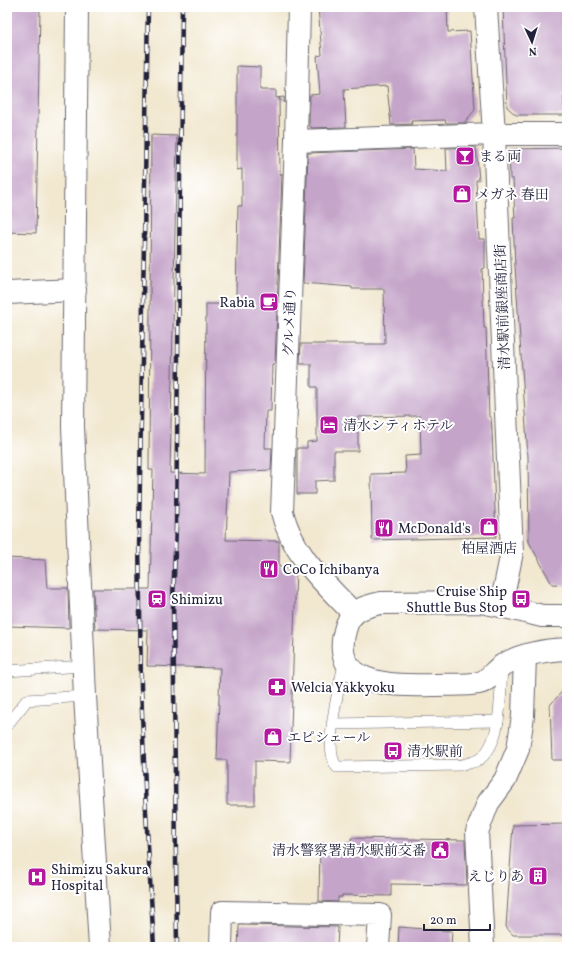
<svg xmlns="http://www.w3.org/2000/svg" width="574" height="954" viewBox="0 0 574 954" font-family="Vollkorn,'Noto Serif JP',serif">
  <rect width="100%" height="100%" fill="#fff"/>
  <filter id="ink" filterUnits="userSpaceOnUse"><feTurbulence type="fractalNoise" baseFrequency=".025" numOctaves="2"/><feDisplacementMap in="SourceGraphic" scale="8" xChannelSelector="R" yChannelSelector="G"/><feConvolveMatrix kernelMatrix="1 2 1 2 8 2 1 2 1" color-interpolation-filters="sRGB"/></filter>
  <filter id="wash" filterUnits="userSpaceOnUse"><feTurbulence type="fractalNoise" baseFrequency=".012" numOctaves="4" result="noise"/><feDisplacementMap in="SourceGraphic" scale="16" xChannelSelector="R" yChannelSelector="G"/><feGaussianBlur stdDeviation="0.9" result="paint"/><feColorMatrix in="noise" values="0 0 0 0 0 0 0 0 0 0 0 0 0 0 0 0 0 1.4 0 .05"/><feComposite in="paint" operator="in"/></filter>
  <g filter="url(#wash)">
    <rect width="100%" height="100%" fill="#f2e8d0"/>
    <g id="blocks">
      <g fill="#c5a4c9">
        <path d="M7 7H40L36 233 7 232Z"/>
        <path d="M318 7H447L448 32 470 31 475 110 464 123H446L445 120 411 121 412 124 391 125 387 86 344 89 346 127 312 128 309 125 310 95 320 94 317 56 322 55Z"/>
        <path d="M503 7H567L566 96H563L565 115H516L507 107Z"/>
        <path d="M237 66 260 67V90H276V98L284 97V103L279 98 280 175 282 173 275 364H272L271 411H266L265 448H272L271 470 229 472 226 540 279 541V567L296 568 290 762 255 761V805H227V760H217L220 668 147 666 148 630 95 629 93 589H150L153 470H149L151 135 177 136 170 473 205 474 206 304H235L236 294 238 206H242V169L237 170Z"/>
        <path d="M476 147 479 180H476L479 239H485V268L482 269 484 328H486L489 417H491L492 431 496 537 372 540 371 474 406 473 405 456 421 455 420 416 358 417V451H334V480L315 481V494H297V448H307V442L317 441V387H311V364H300L301 344H385L384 289H352V287L303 283 308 153 413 149 414 169 447 171 446 148Z"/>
        <path d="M567 148V585L552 584 529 542 528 457 515 266 513 218H515L513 179H510L509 149Z"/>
        <path d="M7 558 45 560 47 588H68L69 628 7 626Z"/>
        <path d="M567 686V760H552L550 705Z"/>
        <path d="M567 824V935H513L506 927 513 825Z"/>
        <path d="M351 838 465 840 467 885 391 884V896L342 895V897H338V902L319 901 320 843H351Z"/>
        <path d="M240 925 338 927 337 947H238L239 926Z"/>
        <path d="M399 927 452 931 451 947H398Z"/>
      </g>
    </g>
  </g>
  <g filter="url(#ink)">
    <use href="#blocks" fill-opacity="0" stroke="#6b676f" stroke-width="1"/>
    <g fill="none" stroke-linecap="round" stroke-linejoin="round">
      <defs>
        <g id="service">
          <path d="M345 660C340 683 322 750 337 767L463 765C468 763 474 762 478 760 503 745 500 691 502 666"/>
          <path d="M7 671 83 666"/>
          <path d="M332 724 498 721"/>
          <path d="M7 725 27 700 85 696"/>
        </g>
        <g id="minor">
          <path d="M299 7 296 141 282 512C293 556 324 582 353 613"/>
          <path d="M486 7 494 134 512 552 501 606"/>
          <path d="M221 947 222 912 380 915 378 947"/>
          <path d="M483 947 477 832 488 803 505 780 518 749 523 716 525 656"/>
        </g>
        <g id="tertiary">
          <path d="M77 7 73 427 85 696 100 947"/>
          <path d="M296 141 494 134H567"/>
          <path d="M7 293 75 290"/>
          <path d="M567 616H542L501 606 480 602 381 603C367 606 353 609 347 624 325 687 392 686 433 685 448 684 464 686 479 683 489 681 494 670 503 665 521 654 546 650 567 649"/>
        </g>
      </defs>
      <use href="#service" stroke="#6b676f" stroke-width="12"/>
      <use href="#minor" stroke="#6b676f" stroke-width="24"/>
      <use href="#tertiary" stroke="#6b676f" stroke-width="24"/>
      <use href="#service" stroke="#fff" stroke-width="11"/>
      <use href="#minor" stroke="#fff" stroke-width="22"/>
      <use href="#tertiary" stroke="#fff" stroke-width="22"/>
      <defs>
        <g id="rail">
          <path d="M148 7 139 535 141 687 146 812 154 947"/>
          <path d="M177 947 173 600 176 527 182 7"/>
        </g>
      </defs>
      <use href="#rail" stroke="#22223b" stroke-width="4.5"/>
      <use href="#rail" stroke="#fff" stroke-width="3" stroke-dasharray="9" stroke-linecap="butt"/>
    </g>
  </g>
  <defs>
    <symbol id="bar-square" viewBox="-11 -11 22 22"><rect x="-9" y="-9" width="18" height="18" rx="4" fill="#b5179e" stroke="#fff"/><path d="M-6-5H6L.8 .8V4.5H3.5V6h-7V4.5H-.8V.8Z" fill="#fff"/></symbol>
    <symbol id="shop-square" viewBox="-11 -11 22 22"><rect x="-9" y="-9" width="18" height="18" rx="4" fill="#b5179e" stroke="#fff"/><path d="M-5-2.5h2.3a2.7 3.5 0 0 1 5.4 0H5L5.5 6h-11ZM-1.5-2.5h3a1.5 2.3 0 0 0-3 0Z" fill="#fff"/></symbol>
    <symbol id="cafe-square" viewBox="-11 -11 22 22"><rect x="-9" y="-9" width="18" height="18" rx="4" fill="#b5179e" stroke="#fff"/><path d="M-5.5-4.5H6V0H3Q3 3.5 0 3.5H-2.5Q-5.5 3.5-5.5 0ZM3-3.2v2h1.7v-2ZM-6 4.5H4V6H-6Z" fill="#fff"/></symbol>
    <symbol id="hotel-square" viewBox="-11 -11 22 22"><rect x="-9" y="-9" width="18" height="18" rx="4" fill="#b5179e" stroke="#fff"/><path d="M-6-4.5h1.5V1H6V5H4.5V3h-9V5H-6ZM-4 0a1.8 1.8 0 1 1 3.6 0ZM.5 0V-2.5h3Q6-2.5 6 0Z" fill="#fff"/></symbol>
    <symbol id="restaurant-square" viewBox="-11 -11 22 22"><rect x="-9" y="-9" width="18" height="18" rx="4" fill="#b5179e" stroke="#fff"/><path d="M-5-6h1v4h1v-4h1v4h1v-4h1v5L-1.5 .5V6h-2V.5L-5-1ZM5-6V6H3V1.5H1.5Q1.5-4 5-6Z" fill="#fff"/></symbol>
    <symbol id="station-square" viewBox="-11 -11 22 22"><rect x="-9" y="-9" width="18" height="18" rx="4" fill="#b5179e" stroke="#fff"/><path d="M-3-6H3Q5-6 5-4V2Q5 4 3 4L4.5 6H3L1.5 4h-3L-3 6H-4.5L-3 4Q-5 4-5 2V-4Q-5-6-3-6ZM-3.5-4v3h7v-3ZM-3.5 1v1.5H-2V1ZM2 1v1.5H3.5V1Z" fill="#fff"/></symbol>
    <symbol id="bus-square" viewBox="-11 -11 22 22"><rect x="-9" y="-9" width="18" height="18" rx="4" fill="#b5179e" stroke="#fff"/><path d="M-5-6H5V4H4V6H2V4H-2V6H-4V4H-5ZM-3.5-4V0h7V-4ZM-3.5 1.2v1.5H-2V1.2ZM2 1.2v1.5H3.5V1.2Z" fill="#fff"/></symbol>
    <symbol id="pharmacy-square" viewBox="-11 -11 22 22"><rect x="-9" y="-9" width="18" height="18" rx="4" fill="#b5179e" stroke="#fff"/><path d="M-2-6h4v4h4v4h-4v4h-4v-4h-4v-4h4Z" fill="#fff"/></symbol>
    <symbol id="civic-square" viewBox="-11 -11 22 22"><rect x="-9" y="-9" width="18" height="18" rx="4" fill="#b5179e" stroke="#fff"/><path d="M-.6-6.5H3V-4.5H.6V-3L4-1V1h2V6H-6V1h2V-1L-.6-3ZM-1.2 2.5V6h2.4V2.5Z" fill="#fff"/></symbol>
    <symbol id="building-square" viewBox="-11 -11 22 22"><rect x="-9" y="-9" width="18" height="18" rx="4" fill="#b5179e" stroke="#fff"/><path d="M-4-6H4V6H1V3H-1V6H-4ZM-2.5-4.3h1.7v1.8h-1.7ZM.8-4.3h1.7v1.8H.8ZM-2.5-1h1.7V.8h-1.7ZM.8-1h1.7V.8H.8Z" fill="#fff"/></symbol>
    <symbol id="hospital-square" viewBox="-11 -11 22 22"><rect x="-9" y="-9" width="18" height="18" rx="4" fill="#b5179e" stroke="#fff"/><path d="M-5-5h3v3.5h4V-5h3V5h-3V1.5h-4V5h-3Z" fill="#fff"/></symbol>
  </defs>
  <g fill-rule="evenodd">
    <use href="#bar-square" x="454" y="145" width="22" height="22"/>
    <use href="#shop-square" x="451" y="183" width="22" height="22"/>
    <use href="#cafe-square" x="258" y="291" width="22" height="22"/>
    <use href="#hotel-square" x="318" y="414" width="22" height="22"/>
    <use href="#shop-square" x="478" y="516" width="22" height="22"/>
    <use href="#restaurant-square" x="373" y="517" width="22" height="22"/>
    <use href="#restaurant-square" x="258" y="558" width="22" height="22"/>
    <use href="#station-square" x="146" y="588" width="22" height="22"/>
    <use href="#bus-square" x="510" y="588" width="22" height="22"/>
    <use href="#pharmacy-square" x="266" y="676" width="22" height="22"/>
    <use href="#shop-square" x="262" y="726" width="22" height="22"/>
    <use href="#bus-square" x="382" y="740" width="22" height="22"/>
    <use href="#civic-square" x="429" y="839" width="22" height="22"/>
    <use href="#building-square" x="527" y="865" width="22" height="22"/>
    <use href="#hospital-square" x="26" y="866" width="22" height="22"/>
  </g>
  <g text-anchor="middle" stroke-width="4" stroke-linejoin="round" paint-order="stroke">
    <g font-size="14" fill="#22223b" stroke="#fff" text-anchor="start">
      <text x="479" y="161">まる両</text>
      <text x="476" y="199">メガネ 春田</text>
      <text x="255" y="307" text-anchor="end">Rabia</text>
      <text x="343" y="430">清水シティホテル</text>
      <text x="398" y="533">McDonald's</text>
      <text x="489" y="553" text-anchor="middle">柏屋酒店</text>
      <text x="283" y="574">CoCo Ichibanya</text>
      <text x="507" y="596" text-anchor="end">Cruise Ship<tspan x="507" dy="16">Shuttle Bus Stop</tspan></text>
      <text x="171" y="604">Shimizu</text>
      <text x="291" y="692">Welcia Yakkyoku</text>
      <text x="287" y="742">エピシェール</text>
      <text x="407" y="756">清水駅前</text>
      <text x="426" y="855" text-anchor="end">清水警察署清水駅前交番</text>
      <text x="51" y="874">Shimizu Sakura<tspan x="51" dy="16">Hospital</tspan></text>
      <text x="524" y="881" text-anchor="end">えじりあ</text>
    </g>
    <g font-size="14" fill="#22223b" stroke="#fff">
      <text transform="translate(502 307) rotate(-92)" y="5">清水駅前銀座商店街</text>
      <text transform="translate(289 322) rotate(-88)" y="5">グルメ通り</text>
    </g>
  </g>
  <rect width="574" height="954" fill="none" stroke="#fff" stroke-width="24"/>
  <g transform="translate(532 42) rotate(176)" stroke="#ffffff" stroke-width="3" paint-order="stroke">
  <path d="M0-3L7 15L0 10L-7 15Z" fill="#22223b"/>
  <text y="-6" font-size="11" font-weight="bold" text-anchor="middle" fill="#22223b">N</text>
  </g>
  <path d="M424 924v6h66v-6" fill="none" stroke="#22223b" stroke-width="2"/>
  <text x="430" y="924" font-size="12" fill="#22223b" stroke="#ffffff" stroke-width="3" paint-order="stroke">20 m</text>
</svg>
